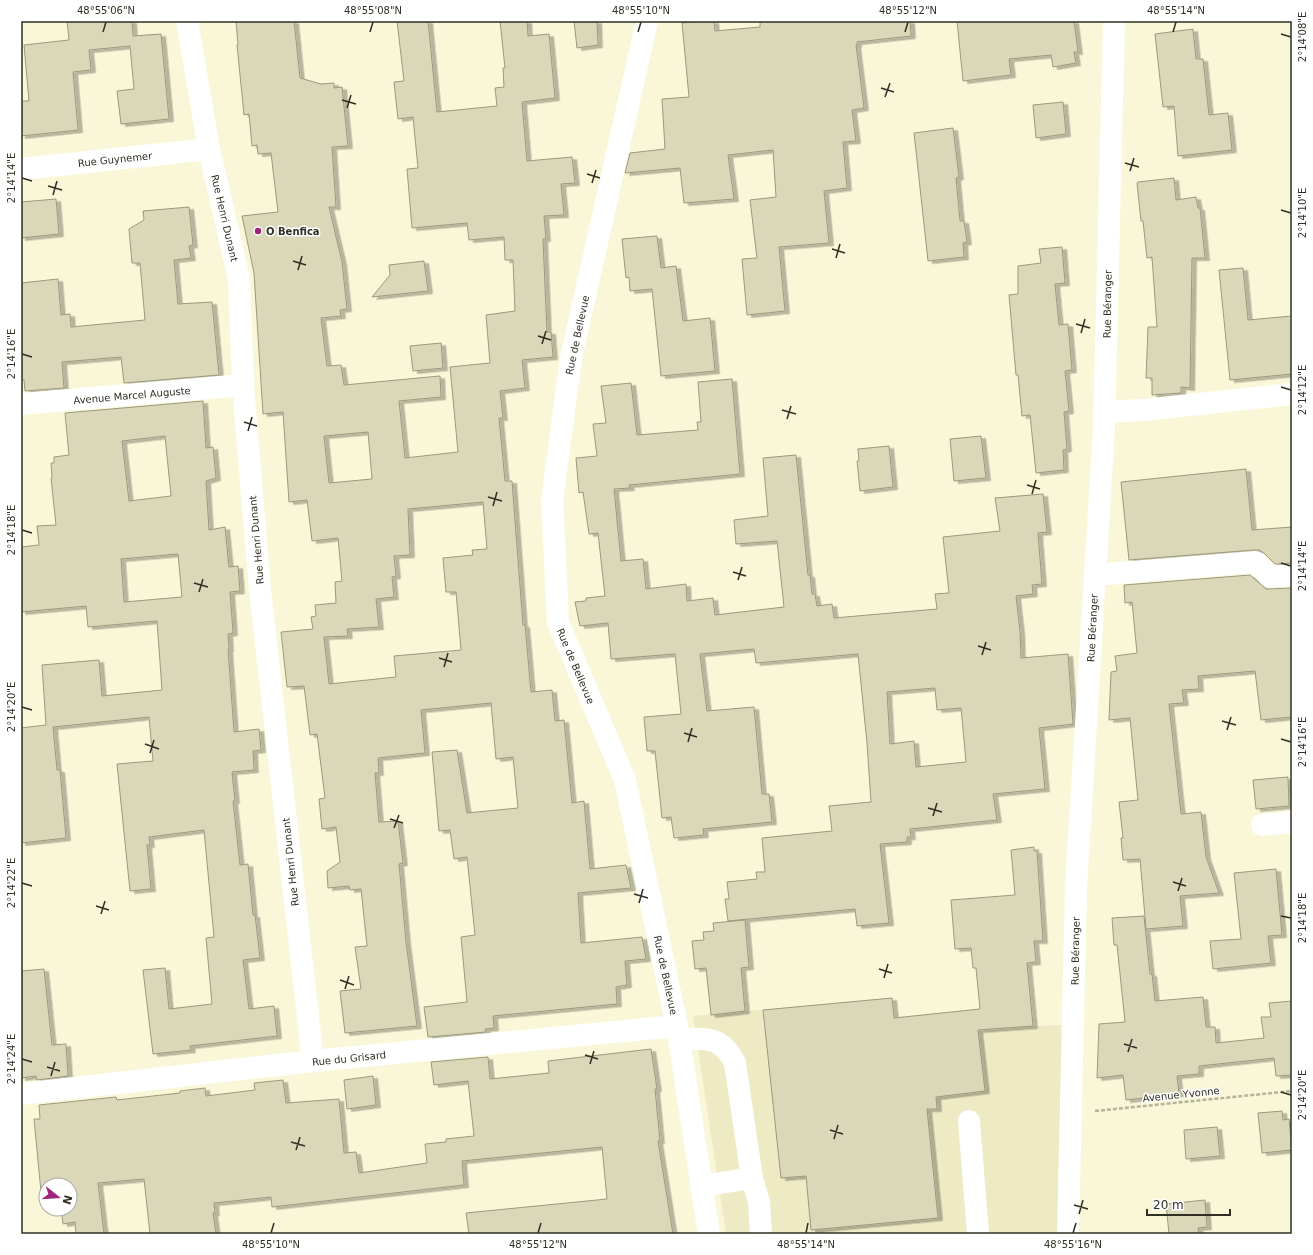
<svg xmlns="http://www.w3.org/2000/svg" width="1313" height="1255" viewBox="0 0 1313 1255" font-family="'DejaVu Sans',sans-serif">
  <defs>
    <filter id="shadow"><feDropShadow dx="4.5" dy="2.5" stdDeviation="0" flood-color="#0004"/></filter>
  </defs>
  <rect width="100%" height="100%" fill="#f9f7d7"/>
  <path fill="#edeac4" d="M892 998 896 1039 1033 1026 1065 1025 1058 1234H726L693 1016Z"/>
  <g fill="#dad8b9" stroke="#9c997c" fill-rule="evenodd" filter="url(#shadow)">
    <path d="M67 21H132L133 36 161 34 169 119 121 124 117 91 134 89 130 46 89 50 91 70 73 72 78 130 21 136V101H29L24 45 69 40Z"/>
    <path d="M236 21H294L300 78 321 84 334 83V88L342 87 348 146 332 147 336 207H329L342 262 347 309 340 310 341 316 321 318 327 366 341 365 344 385 440 376 441 397 399 401 405 458 458 452 450 367 490 363 486 315 515 311 513 260H505L504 237 469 240 467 223 412 228 407 169 418 168 413 117 398 119 394 82 404 81 397 21H428L437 112 497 106 495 88 504 87 503 68H505L500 21H527L528 36 549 34 555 98 522 102 527 161 572 157 575 183 561 184 564 215 544 216 546 239H543L547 332H551L553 357 522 360 525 388 500 391 503 418H499L505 481H512L523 625H525L531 692 552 690 555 721 564 720 572 803 584 801 590 869 626 865 631 888 578 893 581 943 642 937 646 959 625 961 627 985 616 987 617 1004 493 1016 494 1028 485 1029 486 1032 428 1037 424 1007 467 1002 461 937 475 935 467 857 454 859 450 830 439 831 432 752 457 750 467 813 518 808 513 757 496 759 491 703 421 710 425 753 378 758 379 773H375L379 822 398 821 403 863 399 864 406 942 417 1026 345 1033 340 991 361 989 355 947 367 946 361 889 350 890 349 886 328 888 327 871 340 862 336 827 322 829 319 799 325 798 317 734 310 735 304 686 287 687 281 632 313 629 311 617 316 616 315 605 336 603 335 582 342 581 338 538 312 541 307 500 289 502 283 412 263 414 254 273 242 216 278 212 271 153 258 154 257 145 252 146 249 114 244 115 237 45H238ZM368 432 372 479 329 483 324 436ZM483 502 487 549 472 550 473 555 443 558 446 592H456L461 650 394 656 396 677 329 684 324 637 348 636 347 629 379 627 376 599 394 597 392 577 396 576 394 556 410 555 408 509Z"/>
    <path d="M574 21H597L598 45 577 48Z"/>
    <path d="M703 21H714L715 31 760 27V21H910L911 36 857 42V45H856L864 108 852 110 856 141 843 142 847 188 824 191 829 243 779 247 785 311 747 315 742 259 757 258 750 200 776 197 773 150 728 155 734 199 684 203 680 168 625 173 630 153 665 149 662 99 689 97 682 23Z"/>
    <path d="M957 21H1074L1078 52H1074L1076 63 1053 67 1051 55 1009 59 1011 75 963 81Z"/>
    <path d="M1193 29 1196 59H1203L1209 115 1228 113 1232 150 1178 156 1174 106 1163 107 1155 34Z"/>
    <path d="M1063 102 1066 134 1036 138 1033 105Z"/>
    <path d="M953 128 959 177 956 178 960 221H964L967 242 963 243 964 257 928 261 914 133Z"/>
    <path d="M1174 178 1176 200 1196 197 1198 208H1200L1205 258H1192L1190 388 1181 387V393L1152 395V378H1146L1148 327H1157L1152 257 1147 258 1143 221H1141L1137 183 1138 182Z"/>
    <path d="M56 199 59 234 21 238V202Z"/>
    <path d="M189 207 193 245 189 246 191 258 174 260 178 304 212 302 219 375 124 383 121 357 62 362 64 388 25 391 24 380H21V283L58 279 61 315 70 314 71 327 145 320 140 263H132L129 229 144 220 143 211Z"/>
    <path d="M657 236 661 268 676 266 683 321 710 318 715 371 661 376 652 289 630 291 629 277 626 278 622 239Z"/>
    <path d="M1062 247 1065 283 1055 284 1059 325 1068 324 1072 370 1065 371 1069 411 1064 412 1067 449 1063 450 1064 470 1036 473 1030 415 1022 416 1018 375H1016L1009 295 1018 294V266L1041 263 1039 249Z"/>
    <path d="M424 261 428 291 372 297 390 275 389 265Z"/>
    <path d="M1243 268 1248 320 1292 316V374L1230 380 1219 270Z"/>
    <path d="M441 343 443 368 413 371 410 346Z"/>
    <path d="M732 379 740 474 629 485 630 488 614 489 621 561 643 559 646 589 686 584 687 601 713 598 715 615 784 607 777 541 736 544 734 520 768 516 763 458 796 455 808 575H810L812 594H815L817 606 832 604 834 618 937 609 935 594 949 593 943 537 1000 531 995 498 1043 494 1047 532 1038 533 1042 584 1032 585 1033 594 1016 596 1020 631 1021 658 1068 654 1073 724 1039 728 1045 789 993 794 997 820 910 829 911 837H907V842L880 844 889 923 857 926 855 909 728 921 725 899H729L727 882 757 879 756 872H765L762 838 832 831 829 806 871 802 867 743 858 654 756 663 754 649 700 654 707 711 754 707 762 794H769L772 822 703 829 704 835 674 838 671 817 662 818 655 751H647L644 717 681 714 675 654 611 659 608 623 580 626 575 602 586 601V598L605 596 598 533 589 534 583 492 579 493 576 458 597 456 593 424 606 423 601 386 631 383 637 435 698 430 697 422H701L698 382ZM935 688 937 710 961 708 966 762 916 767 914 741 890 744 887 692Z"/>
    <path d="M203 401 206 448 213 447 216 478 206 481 209 530 225 527 229 567 238 566 240 591 230 592 233 633 228 634 229 649H228L234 732 259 729 261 750 253 751 254 770 232 772 235 801H233L240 865 248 864 253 915H255L260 958 243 960 249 1009 274 1006 277 1036 190 1046 191 1050 153 1054 143 970 165 968 169 1009 212 1004 206 938 214 937 204 830 149 837 150 845H147L151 889 130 891 117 764 153 761 149 717 53 727 57 770H60L66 838 21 843V728L46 725 42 665 99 660 102 696 162 690 157 621 88 627 86 606 21 612V547L39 545 37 526 56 525 51 478H52L51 463H54V457L69 455 65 413ZM165 436 171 496 129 501 122 441ZM178 554 182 597 124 602 121 559Z"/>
    <path d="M981 436 986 478 954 481 950 439Z"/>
    <path d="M889 446 893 487 860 491 857 461H859L858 449Z"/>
    <path d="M1246 469 1252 530 1292 527V563L1275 564 1264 553 1259 550H1254L1129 560 1121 482Z"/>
    <path d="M1250 575 1266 589 1292 588V717L1261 720 1255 671 1198 676 1199 689 1182 690 1184 703 1169 704 1181 814 1201 812 1206 857 1219 893 1180 896 1183 926 1146 929 1140 859 1123 860 1121 838H1123L1119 802 1138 800 1130 718 1109 720 1111 672 1117 671 1115 656 1137 653 1132 602 1125 603 1124 585Z"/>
    <path d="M1288 777 1289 806 1256 809 1253 780Z"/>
    <path d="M1034 847V851H1037L1043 941H1034L1036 962 1027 963 1033 1026 978 1030 985 1091 936 1097 937 1109H927L938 1218 811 1230 806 1176 781 1178 763 1010 892 998 894 1018 980 1009 976 968H973L971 948 955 949 951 900 1015 895 1011 850Z"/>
    <path d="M1276 869 1282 935 1268 936 1271 963 1213 969 1210 941 1241 939 1234 873Z"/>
    <path d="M1144 916 1150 974H1152L1155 1001 1203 997 1206 1027H1215L1216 1043 1264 1038 1261 1017H1271L1269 1003 1292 1001V1075L1276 1076 1274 1058 1199 1066V1074L1177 1076 1179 1094 1126 1100 1123 1075 1097 1078 1099 1024 1125 1022 1117 945H1114L1112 918Z"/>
    <path d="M745 920 749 967 741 968 745 1011 711 1015 706 968 695 969 692 941 704 940 703 932 714 931 713 923Z"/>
    <path d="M44 969 52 1045 66 1044 68 1076 37 1080 36 1076 21 1078V971Z"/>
    <path d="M651 1049 657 1089H655L660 1141H658L673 1234H469L466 1213 607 1199 602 1147 462 1161 464 1185 272 1207 271 1197 214 1203 215 1213H213L216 1234H150L144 1179 98 1183 104 1234H76L75 1222 63 1224 61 1209H70V1185H46V1192H41L34 1119H40L39 1105 116 1097 117 1100 180 1093V1091L205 1088 206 1096 255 1090 254 1083 283 1080 286 1103 339 1099 344 1153 356 1152 359 1173 427 1163 425 1144 446 1142V1139L474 1136 468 1081 434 1085 431 1062 488 1057 490 1079 549 1073 548 1061Z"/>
    <path d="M373 1076 376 1105 347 1109 344 1080Z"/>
    <path d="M1282 1111 1283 1120 1289 1119 1292 1150 1262 1153 1258 1113Z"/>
    <path d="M1217 1127 1220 1156 1186 1159 1184 1130Z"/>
    <path d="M1205 1200 1207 1227 1198 1228 1199 1234H1169L1166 1204Z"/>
  </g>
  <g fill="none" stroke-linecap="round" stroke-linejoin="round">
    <path stroke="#b6b59b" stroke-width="2.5" stroke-dasharray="4 2" stroke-linecap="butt" d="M1095 1111 1292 1091"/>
    <g stroke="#fff" stroke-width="22">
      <path d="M187 21 209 149 239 279 243 385 260 590 313 1061"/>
      <path d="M647 21 571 358 552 501 558 622 625 780 677 1026 709 1234"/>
      <path d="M21 169 209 149"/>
      <path d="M21 404 243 385"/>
      <path d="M1104 412 1143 410 1292 394"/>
      <path d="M1095 575 1255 562 1270 577 1292 575"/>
      <path d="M1262 825 1292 822"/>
      <path d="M679 1039C706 1039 721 1035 735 1063L752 1178 759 1202 761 1234"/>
      <path d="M21 1094 313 1061 677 1026"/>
      <path d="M969 1121 978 1234"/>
      <path d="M701 1186 752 1178"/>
      <path d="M1068 1234 1076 888 1104 428 1114 21"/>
    </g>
  </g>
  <path fill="none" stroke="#302f23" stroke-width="1.5" d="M103 32 106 22M370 32 373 22M638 32 641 22M905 32 908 22M1173 32 1176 22M1281 34 1291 37M881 88 894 92M885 97 890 83M342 100 356 104M347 108 351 95M1125 163 1139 167M1130 171 1134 158M587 174 600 178M22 178 32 181M592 183 596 170M48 186 62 190M53 195 57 181M1281 210 1291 213M832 249 845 253M836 258 840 244M293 261 306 265M298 270 302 256M1076 324 1090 328M1081 333 1085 319M538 336 551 340M542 344 546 331M22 354 32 357M1281 387 1291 390M782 410 796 414M787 419 791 406M244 422 257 426M248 431 252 417M1027 485 1040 489M1032 494 1036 480M488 497 502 501M493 506 497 492M22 530 32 533M1281 563 1291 566M733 572 746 576M738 580 742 567M194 583 208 587M199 592 203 579M978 646 991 650M982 655 986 642M439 658 452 662M444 667 448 653M22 707 32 710M1222 721 1236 725M1227 730 1231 717M684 733 697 737M1281 739 1291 742M688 742 692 728M145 744 159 749M150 753 154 740M928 808 942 812M933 816 937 803M390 819 403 823M394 828 399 815M1173 882 1186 886M22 883 32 886M1178 891 1182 878M634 894 648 898M639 903 643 889M96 906 109 910M101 914 105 901M1281 916 1291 918M879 969 892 973M884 978 888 964M340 980 354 985M345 989 349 976M1124 1044 1137 1048M1128 1052 1132 1039M585 1055 598 1059M22 1059 32 1062M590 1064 594 1051M47 1067 60 1071M51 1076 55 1062M1281 1092 1291 1095M830 1130 843 1134M834 1139 838 1125M291 1142 305 1146M296 1150 300 1137M1074 1205 1088 1209M1079 1214 1083 1200M271 1233 274 1223M538 1233 541 1223M806 1233 808 1223M1073 1233 1076 1223"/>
  <circle fill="#9f247a" stroke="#fff" stroke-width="1.5" cx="258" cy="231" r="4"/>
  <g text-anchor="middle" stroke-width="3" stroke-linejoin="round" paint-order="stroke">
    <g font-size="10" fill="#302f23" stroke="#fff">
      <text transform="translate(115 159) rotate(-6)" y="4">Rue Guynemer</text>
      <text transform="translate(225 218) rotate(77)" y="4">Rue Henri Dunant</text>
      <text transform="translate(1107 304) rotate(-89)" y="4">Rue Béranger</text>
      <text transform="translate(577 335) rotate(-78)" y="4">Rue de Bellevue</text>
      <text transform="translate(132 395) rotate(-5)" y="4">Avenue Marcel Auguste</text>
      <text transform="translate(256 540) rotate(-95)" y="4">Rue Henri Dunant</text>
      <text transform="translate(1092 628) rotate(-87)" y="4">Rue Béranger</text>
      <text transform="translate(576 666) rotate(67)" y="4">Rue de Bellevue</text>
      <text transform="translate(290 862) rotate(-96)" y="4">Rue Henri Dunant</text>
      <text transform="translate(1075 951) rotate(-89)" y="4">Rue Béranger</text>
      <text transform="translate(666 975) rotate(78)" y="4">Rue de Bellevue</text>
      <text transform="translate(349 1058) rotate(-6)" y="4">Rue du Grisard</text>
      <text transform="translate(1181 1094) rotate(-6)" y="4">Avenue Yvonne</text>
    </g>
    <g font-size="10" font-weight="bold" fill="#302f23" stroke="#fff" text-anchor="start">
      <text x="266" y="235">O Benfica</text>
    </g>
  </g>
  <rect width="1313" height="1255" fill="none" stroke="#ffffff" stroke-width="44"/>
  <g transform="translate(58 1197) rotate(107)"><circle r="19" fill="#ffffff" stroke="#acaca7"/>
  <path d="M0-3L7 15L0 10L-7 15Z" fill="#9f247a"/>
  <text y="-6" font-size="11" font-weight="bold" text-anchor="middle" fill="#302f23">N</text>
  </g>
  <path d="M1147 1209v6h83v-6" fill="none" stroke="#302f23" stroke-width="2"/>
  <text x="1153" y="1209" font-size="12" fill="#302f23" stroke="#ffffff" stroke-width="3" paint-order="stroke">20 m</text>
  <rect x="22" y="22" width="1269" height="1211" fill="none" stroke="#302f23" stroke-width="1.5"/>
  <g font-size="10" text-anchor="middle" fill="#302f23">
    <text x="106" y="14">48°55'06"N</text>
    <text x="373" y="14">48°55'08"N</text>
    <text x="641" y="14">48°55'10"N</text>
    <text x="908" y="14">48°55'12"N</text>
    <text x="1176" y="14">48°55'14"N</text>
    <text transform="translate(1302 37) rotate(-90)" y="4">2°14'08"E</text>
    <text transform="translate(11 178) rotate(-90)" y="4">2°14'14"E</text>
    <text transform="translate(1302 213) rotate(-90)" y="4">2°14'10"E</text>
    <text transform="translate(11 354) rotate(-90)" y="4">2°14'16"E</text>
    <text transform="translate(1302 390) rotate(-90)" y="4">2°14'12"E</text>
    <text transform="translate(11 530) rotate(-90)" y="4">2°14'18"E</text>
    <text transform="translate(1302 566) rotate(-90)" y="4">2°14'14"E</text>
    <text transform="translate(11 707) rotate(-90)" y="4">2°14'20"E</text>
    <text transform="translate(1302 742) rotate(-90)" y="4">2°14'16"E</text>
    <text transform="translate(11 883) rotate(-90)" y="4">2°14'22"E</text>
    <text transform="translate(1302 918) rotate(-90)" y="4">2°14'18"E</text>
    <text transform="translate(11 1059) rotate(-90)" y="4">2°14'24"E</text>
    <text transform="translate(1302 1095) rotate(-90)" y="4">2°14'20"E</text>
    <text x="271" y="1248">48°55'10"N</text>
    <text x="538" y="1248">48°55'12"N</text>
    <text x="806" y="1248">48°55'14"N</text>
    <text x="1073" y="1248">48°55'16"N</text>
  </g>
</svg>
